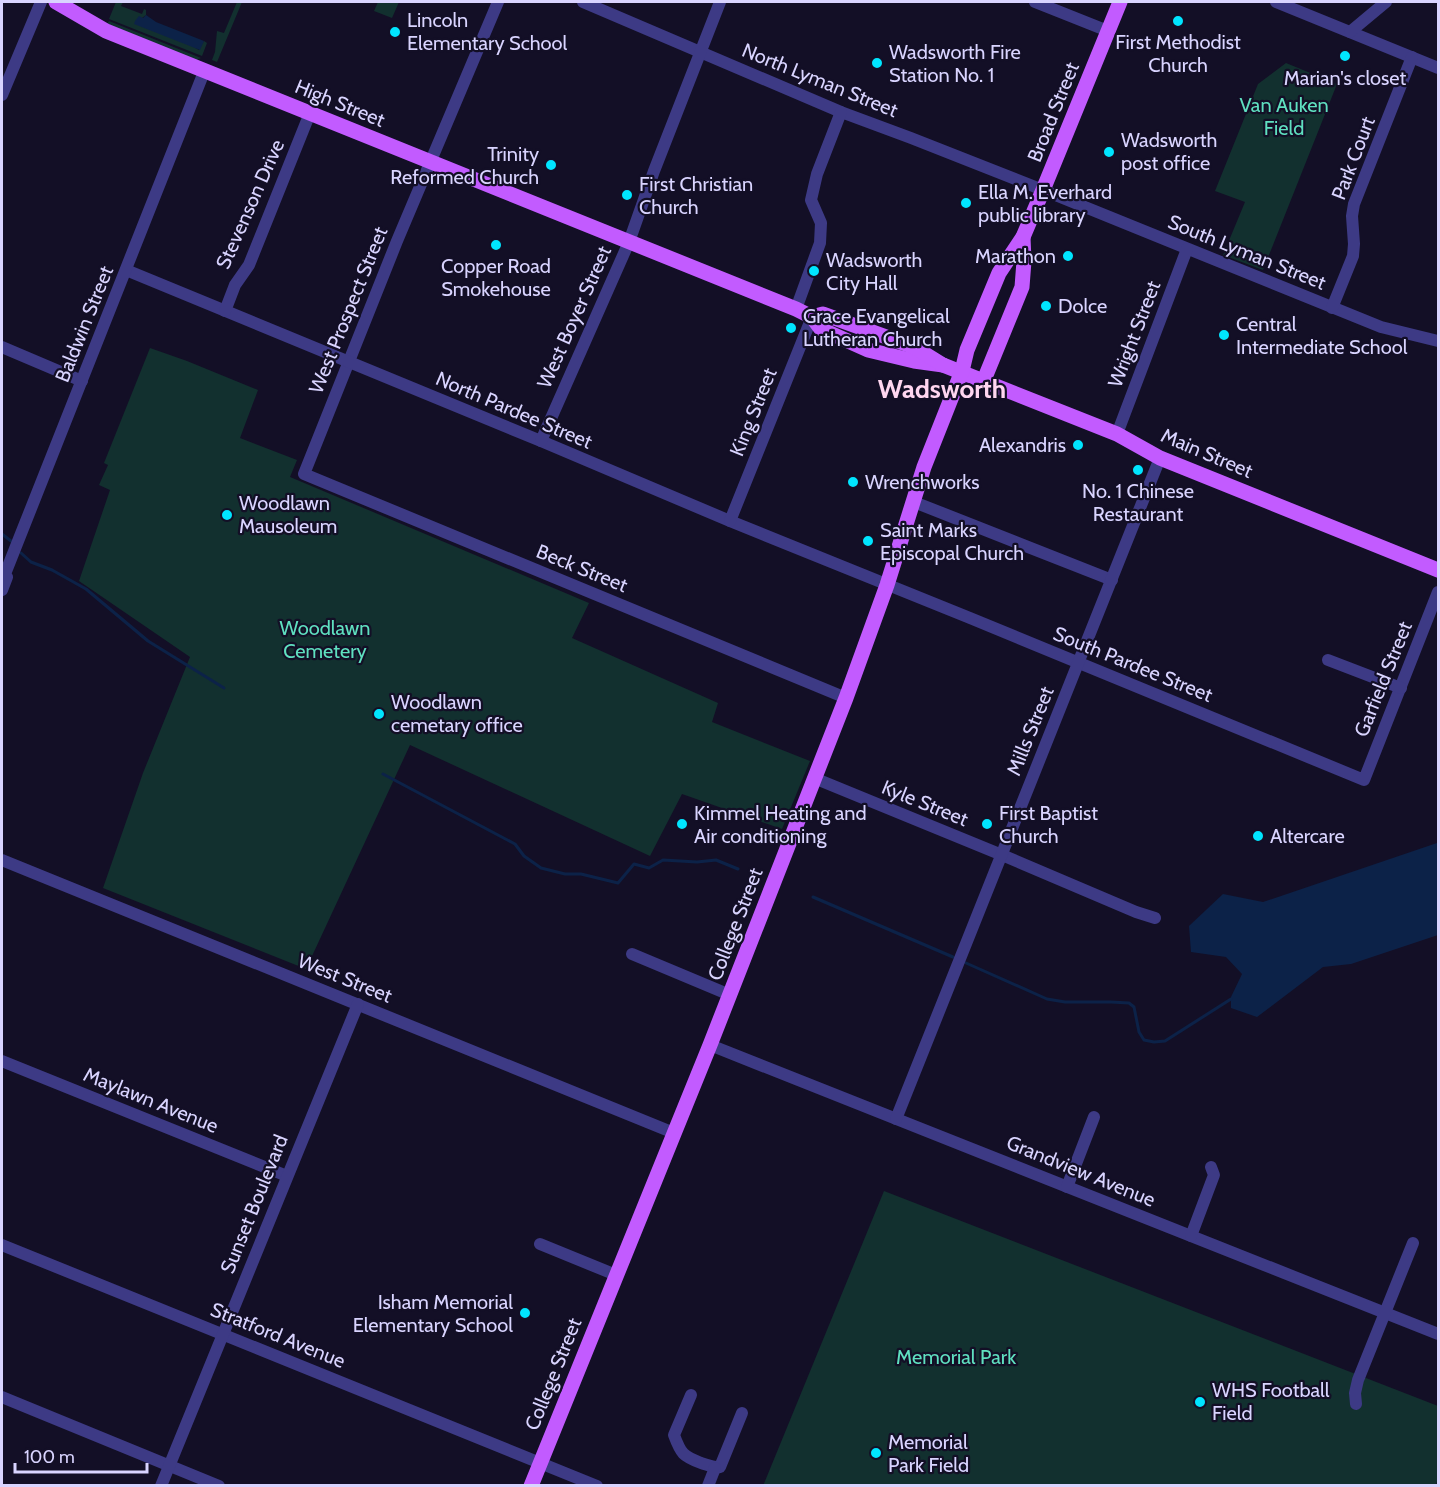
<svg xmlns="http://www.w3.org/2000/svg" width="1440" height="1487" viewBox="0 0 1440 1487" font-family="Cabin,sans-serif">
  <rect width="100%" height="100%" fill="#130f26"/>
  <g fill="#12302f">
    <path d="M116 2H123L121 6 142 14 144 9 146 10V15L142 18 199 50 204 41 207 43 202 56 109 19Z"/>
    <path d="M237 2H242L217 62 212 60 215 52 217 31 224 33Z"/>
    <path d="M378 2H399L392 18 374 11Z"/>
    <path d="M109 21 201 58 196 60 107 24Z"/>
    <path d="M1286 63 1337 84 1263 270 1223 255 1245 202 1215 191 1258 84Z"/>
    <path d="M150 348 187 361 258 390 240 438 297 460 290 477 589 603 572 638 718 703 712 722 810 761 782 829 682 794 650 856 410 745 306 969 103 888 143 773 190 657 79 581 110 490 99 485 108 465 104 463Z"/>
    <path d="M884 1191 1438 1406V1478L1436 1485 763 1486Z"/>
  </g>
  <g fill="#0c2248">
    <path d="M146 15 156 22 204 41 200 50 134 24 135 21 139 16 143 18Z"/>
    <path d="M1437 843 1438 844V935L1351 964 1323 967 1257 1017 1231 1008V997L1242 974 1226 957 1191 952 1189 926 1223 894 1263 902Z"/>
  </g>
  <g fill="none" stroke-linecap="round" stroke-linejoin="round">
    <g stroke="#0c2248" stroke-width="3">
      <path d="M2 534 11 541"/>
      <path d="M21 553 31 562 52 570 86 589 148 641 224 688"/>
      <path d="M383 774 515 844 524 856 541 868 565 874H581L618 883 634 864 649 868 663 860 697 862 716 860 738 869"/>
      <path d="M813 897 953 957"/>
      <path d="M966 963 1047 999 1065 1002H1111L1129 1003 1134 1007 1139 1032 1144 1040 1154 1042 1165 1041 1231 999"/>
    </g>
    <g stroke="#3d3a85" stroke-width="12">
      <path d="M498 2 397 241 304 474 846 698"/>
      <path d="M583 2 841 112 911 138 1043 190 1381 327 1438 341"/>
      <path d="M1035 2 1108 31"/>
      <path d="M1276 2 1438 68"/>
      <path d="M1350 32 1386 2"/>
      <path d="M2 95 41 2"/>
      <path d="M126 270 541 441 730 521 970 618 1364 780 1438 592"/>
      <path d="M1332 308 1353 256 1354 244 1352 216 1354 204 1412 57"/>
      <path d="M796 309 820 243 821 223 811 200 817 174 841 112"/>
      <path d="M225 311 235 285 249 265 310 113"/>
      <path d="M2 347 82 381"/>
      <path d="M1117 434 1187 249"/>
      <path d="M541 441 629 242 654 171 720 2"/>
      <path d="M914 502 1112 580"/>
      <path d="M730 521 812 317"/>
      <path d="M2 590 7 577 5 574 204 72"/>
      <path d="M1328 660 1401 688"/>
      <path d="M814 778 1002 855 1136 912 1155 918"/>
      <path d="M2 860 674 1133"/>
      <path d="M632 954 730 995"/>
      <path d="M710 1045 1438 1334"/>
      <path d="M2 1061 287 1176"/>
      <path d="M896 1119 1160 458"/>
      <path d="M1067 1187 1094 1117"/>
      <path d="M1191 1236 1214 1175 1211 1167"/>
      <path d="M540 1244 616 1275"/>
      <path d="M2 1245 597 1486"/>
      <path d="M691 1395 674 1435C681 1454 683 1456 701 1463 708 1465 713 1468 720 1467L742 1413"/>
      <path d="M2 1397 219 1486"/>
      <path d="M1356 1404 1355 1393 1358 1380 1413 1243"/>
      <path d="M161 1486 358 1004"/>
      <path d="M708 1486 715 1468"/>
    </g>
    <g stroke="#c25bff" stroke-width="15">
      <path d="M56 2 106 31 796 309 812 317 821 329 868 350 914 361 943 365"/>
      <path d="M812 317 823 314 914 347 943 365 1117 434 1160 458 1438 570"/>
      <path d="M984 380 1022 287 1024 261 1023 237"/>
      <path d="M531 1486 710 1045 846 698 887 585 924 467 962 371 967 350 999 273 1023 237 1043 190 1120 2"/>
    </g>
  </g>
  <g fill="#00e5ff" stroke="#130f26" stroke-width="2">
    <circle cx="1178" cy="21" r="6"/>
    <circle cx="395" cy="32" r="6"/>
    <circle cx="1345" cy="56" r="6"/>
    <circle cx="877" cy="63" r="6"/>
    <circle cx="1109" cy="152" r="6"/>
    <circle cx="551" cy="165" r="6"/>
    <circle cx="627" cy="195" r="6"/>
    <circle cx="966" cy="203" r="6"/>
    <circle cx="496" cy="245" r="6"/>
    <circle cx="1068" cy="256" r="6"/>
    <circle cx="814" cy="271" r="6"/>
    <circle cx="1046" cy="306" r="6"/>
    <circle cx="791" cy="328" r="6"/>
    <circle cx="1224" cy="335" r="6"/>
    <circle cx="1078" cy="445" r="6"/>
    <circle cx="1138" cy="470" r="6"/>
    <circle cx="853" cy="482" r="6"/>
    <circle cx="227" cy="515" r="6"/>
    <circle cx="868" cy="541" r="6"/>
    <circle cx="379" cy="714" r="6"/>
    <circle cx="682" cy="824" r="6"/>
    <circle cx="987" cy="824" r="6"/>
    <circle cx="1258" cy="836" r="6"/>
    <circle cx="525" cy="1313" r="6"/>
    <circle cx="1200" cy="1402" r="6"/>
    <circle cx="876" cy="1453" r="6"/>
  </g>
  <g text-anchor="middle" stroke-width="4.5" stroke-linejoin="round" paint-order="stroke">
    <g font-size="20" fill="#d9d4ff" stroke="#130f26" text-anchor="start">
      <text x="407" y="27">Lincoln<tspan x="407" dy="23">Elementary School</tspan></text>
      <text x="1178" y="49" text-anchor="middle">First Methodist<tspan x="1178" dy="23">Church</tspan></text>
      <text x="889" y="59">Wadsworth Fire<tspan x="889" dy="23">Station No. 1</tspan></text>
      <text x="1345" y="85" text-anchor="middle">Marian's closet</text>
      <text x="1121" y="147">Wadsworth<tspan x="1121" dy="23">post office</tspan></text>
      <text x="539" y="161" text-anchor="end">Trinity<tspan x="539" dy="23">Reformed Church</tspan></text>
      <text x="639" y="191">First Christian<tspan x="639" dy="23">Church</tspan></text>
      <text x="978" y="199">Ella M. Everhard<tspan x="978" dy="23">public library</tspan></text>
      <text x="1056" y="263" text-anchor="end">Marathon</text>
      <text x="826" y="267">Wadsworth<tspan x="826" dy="23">City Hall</tspan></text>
      <text x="496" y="273" text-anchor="middle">Copper Road<tspan x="496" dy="23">Smokehouse</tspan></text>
      <text x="1058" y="313">Dolce</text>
      <text x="803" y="323">Grace Evangelical<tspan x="803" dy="23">Lutheran Church</tspan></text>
      <text x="1236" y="331">Central<tspan x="1236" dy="23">Intermediate School</tspan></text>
      <text x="1066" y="452" text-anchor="end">Alexandris</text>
      <text x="865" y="489">Wrenchworks</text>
      <text x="1138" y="498" text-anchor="middle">No. 1 Chinese<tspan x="1138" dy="23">Restaurant</tspan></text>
      <text x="239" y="510">Woodlawn<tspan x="239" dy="23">Mausoleum</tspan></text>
      <text x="880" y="537">Saint Marks<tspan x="880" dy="23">Episcopal Church</tspan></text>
      <text x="391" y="709">Woodlawn<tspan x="391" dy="23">cemetary office</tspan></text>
      <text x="694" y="820">Kimmel Heating and<tspan x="694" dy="23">Air conditioning</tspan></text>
      <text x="999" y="820">First Baptist<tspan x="999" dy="23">Church</tspan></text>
      <text x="1270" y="843">Altercare</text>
      <text x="513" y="1309" text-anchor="end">Isham Memorial<tspan x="513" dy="23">Elementary School</tspan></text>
      <text x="1212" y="1397">WHS Football<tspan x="1212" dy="23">Field</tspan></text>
      <text x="888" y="1449">Memorial<tspan x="888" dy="23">Park Field</tspan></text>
    </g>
    <g font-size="20" fill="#d9d4ff" stroke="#130f26">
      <text transform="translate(820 80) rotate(22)" y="7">North Lyman Street</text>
      <text transform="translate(340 103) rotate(22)" y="7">High Street</text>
      <text transform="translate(1053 112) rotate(-68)" y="7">Broad Street</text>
      <text transform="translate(1353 158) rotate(-69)" y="7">Park Court</text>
      <text transform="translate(250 204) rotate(-66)" y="7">Stevenson Drive</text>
      <text transform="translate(1247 252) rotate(22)" y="7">South Lyman Street</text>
      <text transform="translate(348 310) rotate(-68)" y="7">West Prospect Street</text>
      <text transform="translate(574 317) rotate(-66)" y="7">West Boyer Street</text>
      <text transform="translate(84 324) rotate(-68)" y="7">Baldwin Street</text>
      <text transform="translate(1134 334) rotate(-69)" y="7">Wright Street</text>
      <text transform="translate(514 410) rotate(23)" y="7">North Pardee Street</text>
      <text transform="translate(753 412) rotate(-68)" y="7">King Street</text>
      <text transform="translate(1207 453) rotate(23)" y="7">Main Street</text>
      <text transform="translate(582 568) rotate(22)" y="7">Beck Street</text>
      <text transform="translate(1133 664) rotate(22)" y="7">South Pardee Street</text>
      <text transform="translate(1383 679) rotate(-68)" y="7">Garfield Street</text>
      <text transform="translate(1030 731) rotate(-68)" y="7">Mills Street</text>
      <text transform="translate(925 803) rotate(22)" y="7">Kyle Street</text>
      <text transform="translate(735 924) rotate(-69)" y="7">College Street</text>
      <text transform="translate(345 978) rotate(22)" y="7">West Street</text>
      <text transform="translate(151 1100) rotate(22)" y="7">Maylawn Avenue</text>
      <text transform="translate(1081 1171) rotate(22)" y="7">Grandview Avenue</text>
      <text transform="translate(254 1204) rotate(-68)" y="7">Sunset Boulevard</text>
      <text transform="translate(278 1335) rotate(22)" y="7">Stratford Avenue</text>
      <text transform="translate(553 1374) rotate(-68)" y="7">College Street</text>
    </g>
    <g font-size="20" fill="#5fe0c0" stroke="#130f26">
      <text x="1284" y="112">Van Auken<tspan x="1284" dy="23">Field</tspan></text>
      <text x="325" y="635">Woodlawn<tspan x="325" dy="23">Cemetery</tspan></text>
      <text x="956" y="1364">Memorial Park</text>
    </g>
    <g font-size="26" font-weight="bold" fill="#ffd6f0" stroke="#130f26">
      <text x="942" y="398">Wadsworth</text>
    </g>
  </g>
  <rect width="1440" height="1487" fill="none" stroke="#d9d4ff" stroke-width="6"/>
  <path d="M15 1463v9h132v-9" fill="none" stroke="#d9d4ff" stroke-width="3"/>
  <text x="24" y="1463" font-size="18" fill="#d9d4ff" stroke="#130f26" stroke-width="4.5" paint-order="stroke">100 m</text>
</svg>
